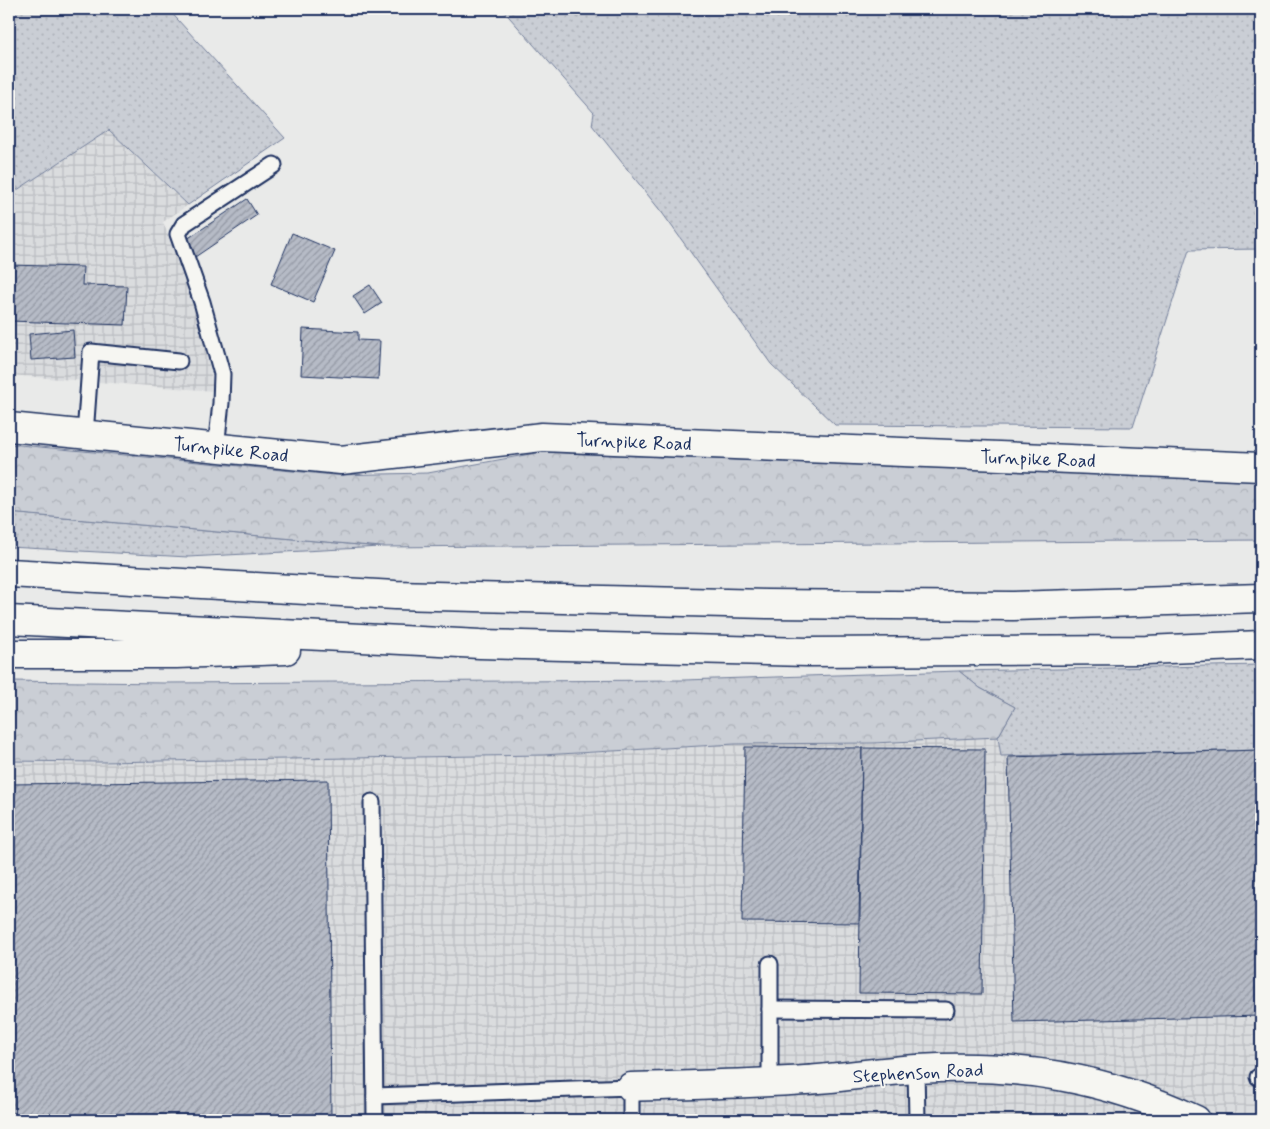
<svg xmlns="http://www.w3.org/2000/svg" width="1270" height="1129" viewBox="0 0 1270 1129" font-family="Mynerve,sans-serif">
  <defs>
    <pattern id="industrial-grid" width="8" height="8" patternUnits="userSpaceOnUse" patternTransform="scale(1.25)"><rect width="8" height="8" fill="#dadcde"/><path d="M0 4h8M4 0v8" fill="none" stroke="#babdc1"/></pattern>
    <pattern id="grass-dots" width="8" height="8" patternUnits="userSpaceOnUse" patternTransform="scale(1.25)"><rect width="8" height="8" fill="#caced5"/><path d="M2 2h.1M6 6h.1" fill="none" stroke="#adb1b9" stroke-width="1.8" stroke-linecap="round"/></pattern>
    <pattern id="forest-crowns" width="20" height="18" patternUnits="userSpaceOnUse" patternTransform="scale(1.25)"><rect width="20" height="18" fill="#caced5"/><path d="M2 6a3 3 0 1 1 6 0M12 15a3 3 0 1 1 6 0" fill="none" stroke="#adb1b9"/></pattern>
    <pattern id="building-hatch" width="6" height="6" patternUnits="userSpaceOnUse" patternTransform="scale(1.25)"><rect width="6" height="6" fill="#b6bbc6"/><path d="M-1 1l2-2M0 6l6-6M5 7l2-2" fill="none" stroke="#9398a4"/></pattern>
  </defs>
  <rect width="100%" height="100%" fill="#e9eae9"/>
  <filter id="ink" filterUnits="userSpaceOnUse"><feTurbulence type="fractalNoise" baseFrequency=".02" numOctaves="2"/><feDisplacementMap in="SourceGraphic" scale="10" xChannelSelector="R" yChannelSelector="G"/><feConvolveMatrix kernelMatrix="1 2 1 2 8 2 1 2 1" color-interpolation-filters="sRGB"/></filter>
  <g filter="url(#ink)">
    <g fill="url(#industrial-grid)">
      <path d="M109 130 188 205 163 222 200 317 214 391 9 375V192L11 194Z"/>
      <path d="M1261 700V1120H9V761L99 762 542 755 735 744 873 743Z"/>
    </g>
    <g fill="url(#grass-dots)" stroke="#727e9a">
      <path d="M9 9H168L285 138 188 205 109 130 11 194 9 192Z"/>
      <path d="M502 9H1261V249L1189 250 1133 427 835 425 771 364 663 214 592 125 594 113Z"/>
      <path d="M9 513 381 547 188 557 9 547Z"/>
      <path d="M1261 665V750L1001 756 998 737 1015 707 980 688 959 671Z"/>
    </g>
    <g fill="url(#forest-crowns)" stroke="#727e9a">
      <path d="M9 444 334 475 428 473 541 452 1261 481V540L381 547 9 513Z"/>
      <path d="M959 671 980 688 1015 707 998 737 873 743 735 744 542 755 99 762 9 761V681L164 683 684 680Z"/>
    </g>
    <g fill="url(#building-hatch)" stroke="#1b2f5e">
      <path d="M247 199 257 215 195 257 184 241Z"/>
      <path d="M292 233 335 251 313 302 271 284Z"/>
      <path d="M9 265 83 267 82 285 127 286 125 325 9 321Z"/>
      <path d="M370 285 382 303 365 314 353 296Z"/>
      <path d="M303 329 358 332V340L380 341 378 379 301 375Z"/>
      <path d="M73 330 75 357 31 360 29 334Z"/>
      <path d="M745 747 862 748 859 923 742 922Z"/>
      <path d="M862 748 985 749 982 994 859 993Z"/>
      <path d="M1261 750V1016L1014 1022 1008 757Z"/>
      <path d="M328 780 331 1120H9V784Z"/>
    </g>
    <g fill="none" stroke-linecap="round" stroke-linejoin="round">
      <defs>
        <g id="service">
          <path d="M85 435 91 352 179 361"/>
          <path d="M216 448 221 403 222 374 202 302 178 234 184 224 274 165"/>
          <path d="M372 802 375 1120"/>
          <path d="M770 964V1082"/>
          <path d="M770 1009 946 1010"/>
          <path d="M916 1069 917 1120"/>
          <path d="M1258 1077 1261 1078"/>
          <path d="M375 1096 631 1087V1120"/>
        </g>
        <g id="minor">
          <path d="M9 427 341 460 542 437 1261 467"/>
          <path d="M631 1087C689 1085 747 1084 805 1080 842 1078 880 1071 917 1069 1019 1063 1104 1077 1196 1120"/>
        </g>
        <g id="trunk">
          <path d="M9 573 395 595 767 604 1013 606 1261 598"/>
          <path d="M9 620 480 644 808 652 1146 650 1261 645"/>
          <path d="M9 654H176L286 650"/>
        </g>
      </defs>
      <use href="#service" stroke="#1b2f5e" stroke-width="19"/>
      <use href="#minor" stroke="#1b2f5e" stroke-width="31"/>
      <use href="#trunk" stroke="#1b2f5e" stroke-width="31"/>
      <use href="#service" stroke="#f6f6f2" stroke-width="15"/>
      <use href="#minor" stroke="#f6f6f2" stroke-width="28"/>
      <use href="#trunk" stroke="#f6f6f2" stroke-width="28"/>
    </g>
  </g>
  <g text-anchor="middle" stroke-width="4" stroke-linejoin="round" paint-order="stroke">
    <g font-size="19" fill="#1b2f5e" stroke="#f6f6f2">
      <text transform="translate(634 441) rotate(2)" y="7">Turnpike Road</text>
      <text transform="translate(231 449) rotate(6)" y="7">Turnpike Road</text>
      <text transform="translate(1038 458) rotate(2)" y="7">Turnpike Road</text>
      <text transform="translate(918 1072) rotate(-3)" y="7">Stephenson Road</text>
    </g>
  </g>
  <rect width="1270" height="1129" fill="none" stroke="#f6f6f2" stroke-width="30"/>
  <rect x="15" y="15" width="1240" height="1099" fill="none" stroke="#1b2f5e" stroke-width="2" filter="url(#ink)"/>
</svg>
